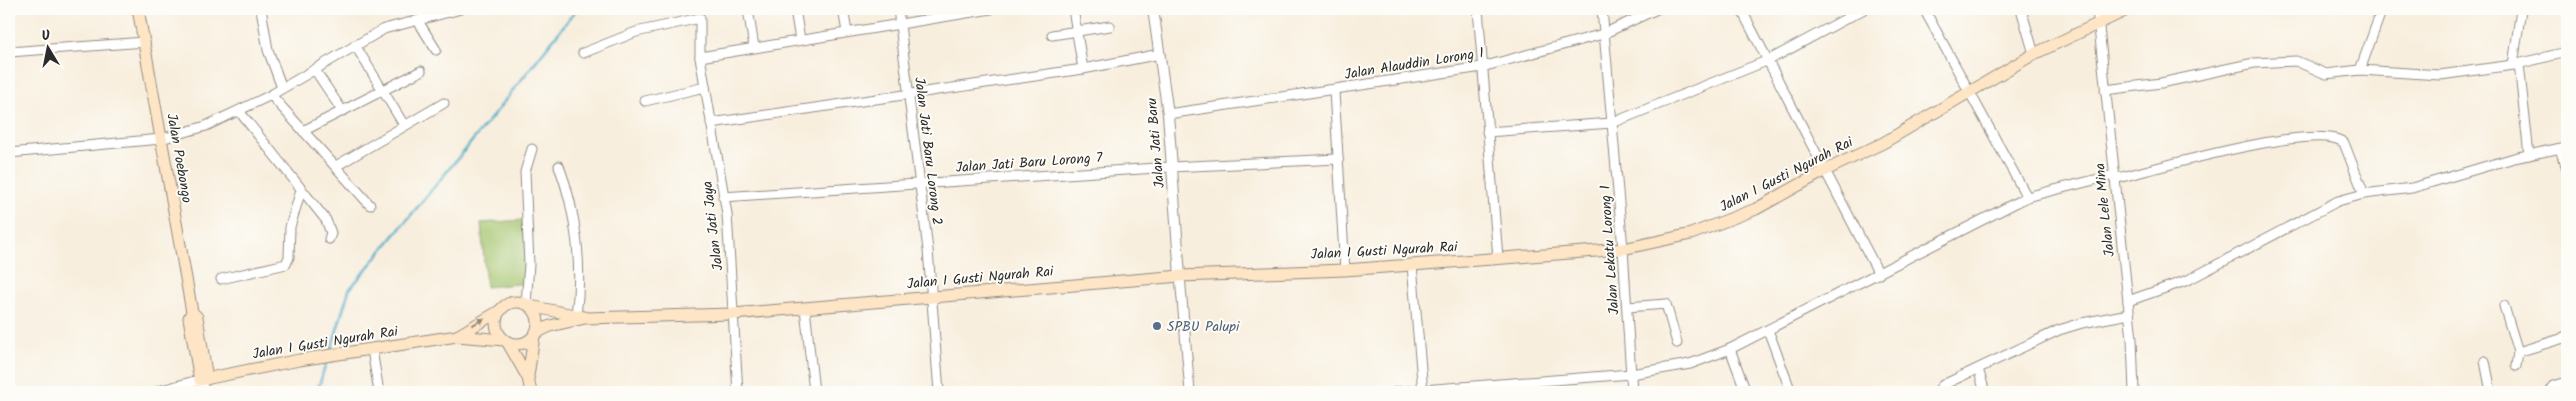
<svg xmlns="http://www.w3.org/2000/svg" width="2576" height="401" viewBox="0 0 2576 401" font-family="Kalam,sans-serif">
  <rect width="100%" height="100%" fill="#fdfcf7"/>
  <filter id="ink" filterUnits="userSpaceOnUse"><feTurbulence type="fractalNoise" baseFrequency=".02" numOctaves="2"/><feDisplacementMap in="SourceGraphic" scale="10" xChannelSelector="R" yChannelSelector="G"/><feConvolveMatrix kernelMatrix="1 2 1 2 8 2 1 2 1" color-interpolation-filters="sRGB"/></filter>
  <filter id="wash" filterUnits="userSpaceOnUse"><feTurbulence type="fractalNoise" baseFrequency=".0096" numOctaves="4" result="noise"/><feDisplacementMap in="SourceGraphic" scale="20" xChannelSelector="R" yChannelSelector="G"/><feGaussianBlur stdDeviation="1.12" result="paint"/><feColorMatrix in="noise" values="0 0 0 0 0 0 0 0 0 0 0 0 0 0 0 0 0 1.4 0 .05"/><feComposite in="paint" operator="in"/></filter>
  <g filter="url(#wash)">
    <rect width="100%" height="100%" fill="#f8eedd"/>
    <path fill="#a2c36c" stroke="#66774c" d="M523 220 528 283 486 287 481 223Z"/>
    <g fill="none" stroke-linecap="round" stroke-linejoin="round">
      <g stroke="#4eadcc" stroke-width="2.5">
        <path d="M330 353 349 290 492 117 577 9"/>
        <path d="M317 392 327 360"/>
      </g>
    </g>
  </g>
  <g filter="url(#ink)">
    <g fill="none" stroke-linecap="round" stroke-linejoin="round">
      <defs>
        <g id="minor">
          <path d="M261 9 268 50 282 88"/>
          <path d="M748 9 754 47"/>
          <path d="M795 9 800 40"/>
          <path d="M843 9 847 32"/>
          <path d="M898 9 928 250 939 392"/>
          <path d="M1073 9 1083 69"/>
          <path d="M1478 9 1498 258"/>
          <path d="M1602 9 1623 249 1632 392"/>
          <path d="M1741 9 1879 274"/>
          <path d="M1924 9 2027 197"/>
          <path d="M2021 9 2034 54"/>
          <path d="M2097 9 2132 339 2134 392"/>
          <path d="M418 21 436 50"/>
          <path d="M1052 35 1110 26"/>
          <path d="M355 45 404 125"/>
          <path d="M9 52 145 42"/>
          <path d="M583 53 636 32 700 18V57L727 214 738 392"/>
          <path d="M700 57 991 9"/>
          <path d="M2519 64 2529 155"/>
          <path d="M2513 65 2521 9"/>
          <path d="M315 70 341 109"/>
          <path d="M2360 70 2382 9"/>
          <path d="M2105 90 2161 83 2254 63 2296 61 2326 74 2360 70 2440 75 2513 65 2567 52"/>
          <path d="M1334 91 1345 270"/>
          <path d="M271 95 370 205"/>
          <path d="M645 101 705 87"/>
          <path d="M239 111 326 220 331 233 329 239"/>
          <path d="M1168 114 1482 67 1603 34 1657 9"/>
          <path d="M711 123 1083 69 1160 54"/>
          <path d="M303 131 421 71"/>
          <path d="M1487 132 1612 123 1769 60 1864 9"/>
          <path d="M9 153 161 139 206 126 271 95 384 29 461 9"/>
          <path d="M336 166 444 103"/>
          <path d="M559 166C576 211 583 267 576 315"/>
          <path d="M2114 179C2151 170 2319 120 2344 143L2364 194"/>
          <path d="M723 197 1171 167 1338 159"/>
          <path d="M1412 265 1423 392"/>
          <path d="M1180 276 1190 392"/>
          <path d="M221 279 286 264 289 257 290 227 301 190"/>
          <path d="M2128 301 2188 280 2338 201 2364 194 2412 188 2514 158 2561 148 2567 169"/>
          <path d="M526 304 529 264 525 172 532 149"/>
          <path d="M2504 306 2518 352 2567 337"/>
          <path d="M1627 307 1666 304 1677 343"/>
          <path d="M805 308 814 392"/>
          <path d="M1768 330 1791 392"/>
          <path d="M1730 349 1746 392"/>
          <path d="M372 350 379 392"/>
          <path d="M2485 361 2491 392"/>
          <path d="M2516 366 2518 352"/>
          <path d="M1978 369 1985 392"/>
          <path d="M200 380 205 392"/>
          <path d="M1396 392 1631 374 1690 364 1730 349 2027 197 2114 175"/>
          <path d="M1937 392 1943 385 2059 330 2082 323 2129 314"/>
          <path d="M2550 392 2554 386 2567 382"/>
        </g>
        <g id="tertiary">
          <path d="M1153 9 1168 114 1180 276"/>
          <path d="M157 392 200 380"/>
        </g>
        <g id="secondary">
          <path d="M138 9 192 312 189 318 200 380 299 360 457 336 504 340"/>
          <circle cx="517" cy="323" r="21"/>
          <path d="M530 306 584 317"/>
          <path d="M192 312 197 317 207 379"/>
          <path d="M536 333 550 326 585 318 733 314 1180 276 1345 270 1623 249 1691 234 1756 209 1826 170 1883 143 2034 54 2129 9"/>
          <path d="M457 336 501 310"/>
          <path d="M508 343 528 378 531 392"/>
          <path d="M528 376 534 336"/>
        </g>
      </defs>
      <use href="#minor" stroke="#928c84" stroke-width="11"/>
      <use href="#tertiary" stroke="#928c84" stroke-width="12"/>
      <use href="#secondary" stroke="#928c84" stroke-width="13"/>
      <use href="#minor" stroke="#fff" stroke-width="9"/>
      <use href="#tertiary" stroke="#fff" stroke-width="10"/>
      <use href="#secondary" stroke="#fde5c5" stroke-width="11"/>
    </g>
    <defs><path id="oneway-solid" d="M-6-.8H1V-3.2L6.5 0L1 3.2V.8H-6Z" transform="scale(1.25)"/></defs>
    <use fill="#948878" href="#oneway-solid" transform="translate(478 322) rotate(-29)"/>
  </g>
  <circle fill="#5c6f8a" stroke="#fdfcf7" stroke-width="2" cx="1157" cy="326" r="5"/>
  <g text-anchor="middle" stroke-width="4" stroke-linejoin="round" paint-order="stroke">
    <g font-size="14" fill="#2b2b2b" stroke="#fdfcf7">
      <text transform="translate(1414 63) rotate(-9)" y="5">Jalan Alauddin Lorong 1</text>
      <text transform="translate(1155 143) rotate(-95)" y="5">Jalan Jati Baru</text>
      <text transform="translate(929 151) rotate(83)" y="5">Jalan Jati Baru Lorong 2</text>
      <text transform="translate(180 158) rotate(80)" y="5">Jalan Poebongo</text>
      <text transform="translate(1029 162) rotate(-4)" y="5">Jalan Jati Baru Lorong 7</text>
      <text transform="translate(1786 174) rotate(-27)" y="5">Jalan I Gusti Ngurah Rai</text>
      <text transform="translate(2104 210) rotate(-96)" y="5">Jalan Lele Mina</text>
      <text transform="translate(712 226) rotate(-97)" y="5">Jalan Jati Jaya</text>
      <text transform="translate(1384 250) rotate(-3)" y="5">Jalan I Gusti Ngurah Rai</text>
      <text transform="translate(1609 250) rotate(-94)" y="5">Jalan Lekatu Lorong 1</text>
      <text transform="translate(980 277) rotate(-5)" y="5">Jalan I Gusti Ngurah Rai</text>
      <text transform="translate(325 342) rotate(-9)" y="5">Jalan I Gusti Ngurah Rai</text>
    </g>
    <g font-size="14" fill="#4e5e75" stroke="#fdfcf7" text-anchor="start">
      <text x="1167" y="331">SPBU Palupi</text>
    </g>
  </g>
  <rect width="2576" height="401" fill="none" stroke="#fdfcf7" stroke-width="30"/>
  <g transform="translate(48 48) rotate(350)" stroke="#fdfcf7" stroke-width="4" paint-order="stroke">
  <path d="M0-4L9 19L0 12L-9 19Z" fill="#2b2b2b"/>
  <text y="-8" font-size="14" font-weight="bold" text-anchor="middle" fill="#2b2b2b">U</text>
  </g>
</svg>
